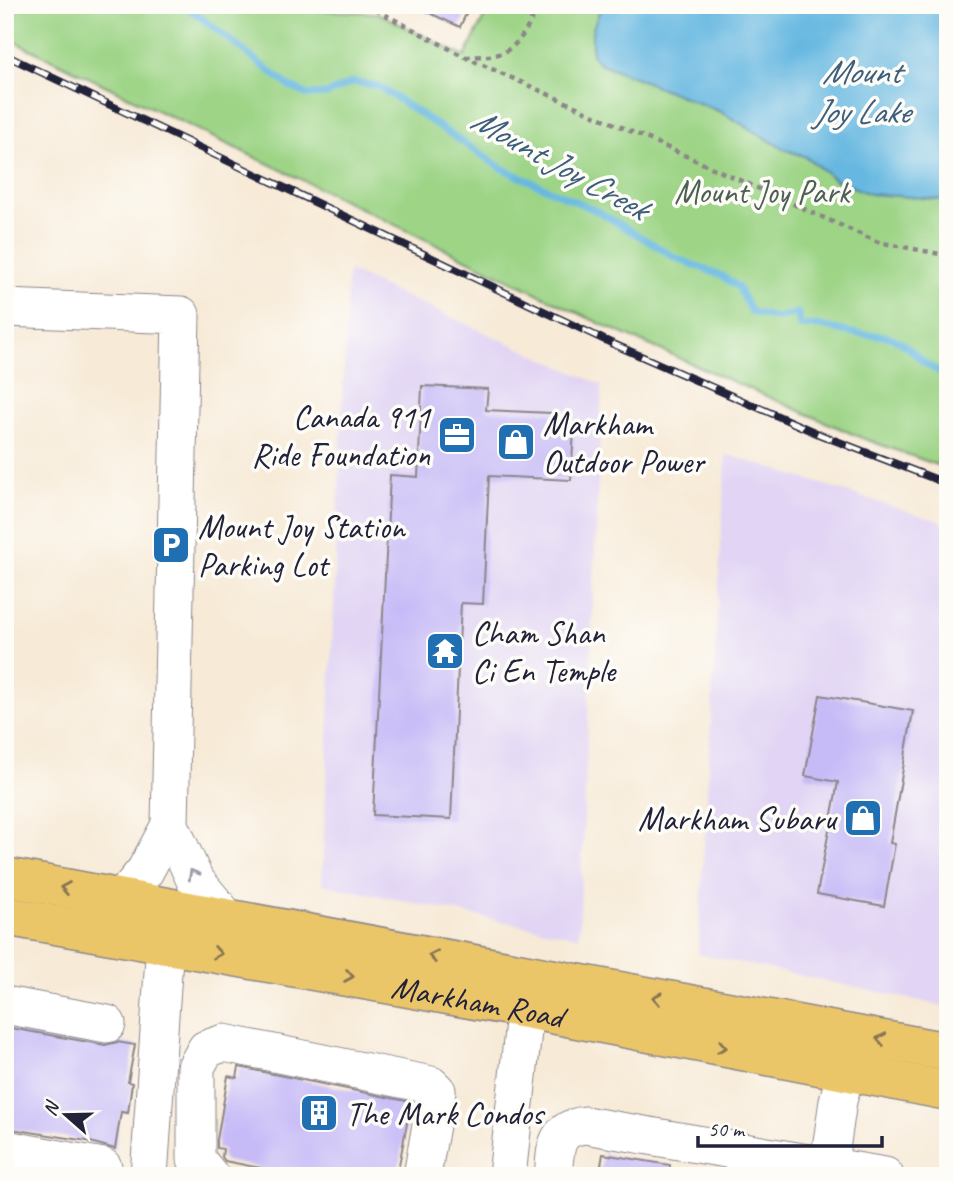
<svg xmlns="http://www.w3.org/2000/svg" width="953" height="1181" viewBox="0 0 953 1181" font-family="Caveat,sans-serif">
  <rect width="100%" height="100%" fill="#fdfcf7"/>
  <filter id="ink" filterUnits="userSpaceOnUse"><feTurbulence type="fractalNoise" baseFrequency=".0143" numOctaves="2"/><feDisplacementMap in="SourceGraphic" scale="14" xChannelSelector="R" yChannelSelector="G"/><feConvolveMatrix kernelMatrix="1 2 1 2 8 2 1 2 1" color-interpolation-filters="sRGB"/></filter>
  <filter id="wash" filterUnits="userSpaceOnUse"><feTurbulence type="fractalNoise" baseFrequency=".00686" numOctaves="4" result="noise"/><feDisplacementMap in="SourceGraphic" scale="28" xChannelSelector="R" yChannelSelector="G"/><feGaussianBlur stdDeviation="1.57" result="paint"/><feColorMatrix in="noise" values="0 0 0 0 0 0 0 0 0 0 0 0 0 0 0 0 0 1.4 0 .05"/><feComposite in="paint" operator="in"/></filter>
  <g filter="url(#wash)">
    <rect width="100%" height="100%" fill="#f7ead7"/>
    <g fill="#e1d4f4">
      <path d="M348 271 602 385 579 937 322 884Z"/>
      <path d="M726 454 948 524V1007L698 954Z"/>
    </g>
    <path fill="#9dd486" stroke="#607b60" stroke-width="2" d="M5 5H300L313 10 378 13 465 57 490 5H948V469L862 438 601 324 5 37Z"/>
    <path fill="#66b8e1" stroke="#446d8e" stroke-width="2" d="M602 5H948V200L870 194 837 181 806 157 784 149 721 112 599 63 592 54V31Z"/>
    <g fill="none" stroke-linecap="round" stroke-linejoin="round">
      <path stroke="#66b8e1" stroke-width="7" d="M181 5 195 13 289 86 308 95 327 94 353 82 378 86 503 169 599 212 676 258 722 276 738 287 751 312 776 318 798 313 800 326C821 323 839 332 860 334 874 336 885 333 898 341 919 353 921 367 948 374"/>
    </g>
    <g id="blocks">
      <g fill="#c6baf7">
        <path d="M412 5H470L460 27Z"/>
        <path d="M422 386 488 389 486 410 552 413 551 428 574 429 571 480 489 476 483 604 461 603 451 819 373 815 390 475 418 477Z"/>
        <path d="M820 695 913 711 890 843 895 844 884 906 817 894 838 782 805 776Z"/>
        <path d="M5 1027 105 1045 117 1042 135 1045 128 1082 132 1083 128 1113 121 1112 115 1149 87 1141 5 1128Z"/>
        <path d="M239 1067 411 1102 397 1176H280L281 1172 225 1161 222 1157 223 1149 217 1148V1140L228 1076 237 1078Z"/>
        <path d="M603 1154 670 1165 669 1176H599Z"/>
      </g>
    </g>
  </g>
  <g filter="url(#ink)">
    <use href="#blocks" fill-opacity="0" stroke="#8c8689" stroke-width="2"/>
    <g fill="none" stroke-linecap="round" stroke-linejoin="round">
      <defs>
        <g id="minor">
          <path d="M5 308 181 315 170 825 195 880 227 918"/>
          <path d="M122 899 145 871 170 825"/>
          <path d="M5 1005 107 1024"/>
          <path d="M5 1149 103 1167"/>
          <path d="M149 1176 165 943"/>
          <path d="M210 1176 196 1159V1067L206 1049 224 1043 431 1085 437 1091 422 1176"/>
          <path d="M507 1176 524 1022 532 979"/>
          <path d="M553 1176C556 1149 553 1129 585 1125L885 1176"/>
          <path d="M827 1176 838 1101 846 1071"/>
        </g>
        <g id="major">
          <path d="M5 877 948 1052"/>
          <path id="s1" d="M5 916 526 1009 948 1091"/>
        </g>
      </defs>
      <use href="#minor" stroke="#8c8689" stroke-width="39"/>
      <use href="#major" stroke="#8c8689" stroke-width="41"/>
      <g stroke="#8c8689" stroke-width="4.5" stroke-dasharray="5 5" stroke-linecap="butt">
        <path d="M367 5 465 57 878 242 940 254 948 251"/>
        <path d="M466 57C475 56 486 57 495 55 517 51 531 25 537 5"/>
      </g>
      <use href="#minor" stroke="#fff" stroke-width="37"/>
      <use href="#major" stroke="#ebc669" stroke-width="38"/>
      <defs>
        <path id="rail" d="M5 55 611 343 821 435 948 484"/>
      </defs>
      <use href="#rail" stroke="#22223b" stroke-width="8"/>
      <use href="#rail" stroke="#fdfcf7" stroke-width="5" stroke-dasharray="16" stroke-linecap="butt"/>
    </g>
    <defs><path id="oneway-chevron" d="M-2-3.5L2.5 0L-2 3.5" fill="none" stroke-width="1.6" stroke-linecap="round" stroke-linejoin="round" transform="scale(1.75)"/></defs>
    <use stroke="#9c9ca7" href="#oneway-chevron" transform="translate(193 874) rotate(-119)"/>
    <g stroke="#867452">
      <use href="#oneway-chevron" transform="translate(65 888) rotate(-170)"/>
      <use href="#oneway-chevron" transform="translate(217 953) rotate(10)"/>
      <use href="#oneway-chevron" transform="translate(433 956) rotate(-169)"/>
      <use href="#oneway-chevron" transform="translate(349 976) rotate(10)"/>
      <use href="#oneway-chevron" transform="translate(657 998) rotate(-169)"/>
      <use href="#oneway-chevron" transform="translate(881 1039) rotate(-169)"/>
      <use href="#oneway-chevron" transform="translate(722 1047) rotate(11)"/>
    </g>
  </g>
  <defs>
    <symbol id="office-square" viewBox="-11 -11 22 22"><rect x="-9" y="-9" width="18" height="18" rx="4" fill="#1f6fb2" stroke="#fdfcf7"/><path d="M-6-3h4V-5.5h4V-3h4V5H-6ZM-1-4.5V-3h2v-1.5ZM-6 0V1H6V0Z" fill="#fff"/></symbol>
    <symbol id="shop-square" viewBox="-11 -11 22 22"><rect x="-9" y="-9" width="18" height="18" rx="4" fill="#1f6fb2" stroke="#fdfcf7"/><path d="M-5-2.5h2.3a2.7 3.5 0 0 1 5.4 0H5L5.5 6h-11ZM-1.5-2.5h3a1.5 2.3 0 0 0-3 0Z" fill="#fff"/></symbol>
    <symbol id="parking-square" viewBox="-11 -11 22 22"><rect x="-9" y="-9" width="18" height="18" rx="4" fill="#1f6fb2" stroke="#fdfcf7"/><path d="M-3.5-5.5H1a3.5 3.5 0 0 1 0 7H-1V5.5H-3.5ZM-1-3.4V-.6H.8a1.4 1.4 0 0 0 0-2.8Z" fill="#fff"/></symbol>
    <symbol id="temple-square" viewBox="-11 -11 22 22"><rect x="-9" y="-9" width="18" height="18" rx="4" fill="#1f6fb2" stroke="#fdfcf7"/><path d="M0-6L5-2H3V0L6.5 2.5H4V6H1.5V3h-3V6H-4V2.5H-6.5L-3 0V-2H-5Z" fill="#fff"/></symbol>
    <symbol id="building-square" viewBox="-11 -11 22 22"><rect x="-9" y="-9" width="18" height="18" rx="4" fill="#1f6fb2" stroke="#fdfcf7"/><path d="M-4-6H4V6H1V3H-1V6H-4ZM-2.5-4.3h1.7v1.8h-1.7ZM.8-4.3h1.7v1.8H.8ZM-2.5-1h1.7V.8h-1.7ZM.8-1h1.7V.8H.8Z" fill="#fff"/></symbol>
  </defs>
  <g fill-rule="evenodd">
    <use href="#office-square" x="435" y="413" width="44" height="44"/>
    <use href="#shop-square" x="494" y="420" width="44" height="44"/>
    <use href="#parking-square" x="149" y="523" width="44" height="44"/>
    <use href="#temple-square" x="423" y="629" width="44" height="44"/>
    <use href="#shop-square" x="841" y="796" width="44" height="44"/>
    <use href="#building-square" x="297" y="1091" width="44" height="44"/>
  </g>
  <g text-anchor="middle" stroke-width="7" stroke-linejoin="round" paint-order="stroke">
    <g font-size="33" fill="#4d6055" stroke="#fdfcf7">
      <text x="762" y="203">Mount Joy Park</text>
    </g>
    <g font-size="33" fill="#22223b" stroke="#fdfcf7" text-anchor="start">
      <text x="430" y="428" text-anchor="end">Canada 911<tspan x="430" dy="38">Ride Foundation</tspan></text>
      <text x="543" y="435">Markham<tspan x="543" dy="38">Outdoor Power</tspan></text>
      <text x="198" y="538">Mount Joy Station<tspan x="198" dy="38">Parking Lot</tspan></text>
      <text x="472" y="644">Cham Shan<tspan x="472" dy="38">Ci En Temple</tspan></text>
      <text x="836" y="830" text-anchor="end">Markham Subaru</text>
      <text x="346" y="1125">The Mark Condos</text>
    </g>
    <g font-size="33" fill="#22223b" stroke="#fdfcf7">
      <text dy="12" stroke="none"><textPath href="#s1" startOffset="480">Markham Road</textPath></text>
    </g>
    <g font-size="35" font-style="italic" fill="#3d5e7d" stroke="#fdfcf7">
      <text x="861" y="83">Mount<tspan x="861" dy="40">Joy Lake</tspan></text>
      <text transform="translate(560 163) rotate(29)" y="12">Mount Joy Creek</text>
    </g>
  </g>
  <rect width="953" height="1181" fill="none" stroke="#fdfcf7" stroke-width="28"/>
  <g transform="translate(66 1115) rotate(290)" stroke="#fdfcf7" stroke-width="5" paint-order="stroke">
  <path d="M0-5L12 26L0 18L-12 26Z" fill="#22223b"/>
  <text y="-10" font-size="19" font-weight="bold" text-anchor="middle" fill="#22223b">N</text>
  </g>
  <path d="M698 1136v10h184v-10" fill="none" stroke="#22223b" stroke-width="3.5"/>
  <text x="708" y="1136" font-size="21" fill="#22223b" stroke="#fdfcf7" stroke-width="5" paint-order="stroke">50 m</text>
</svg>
